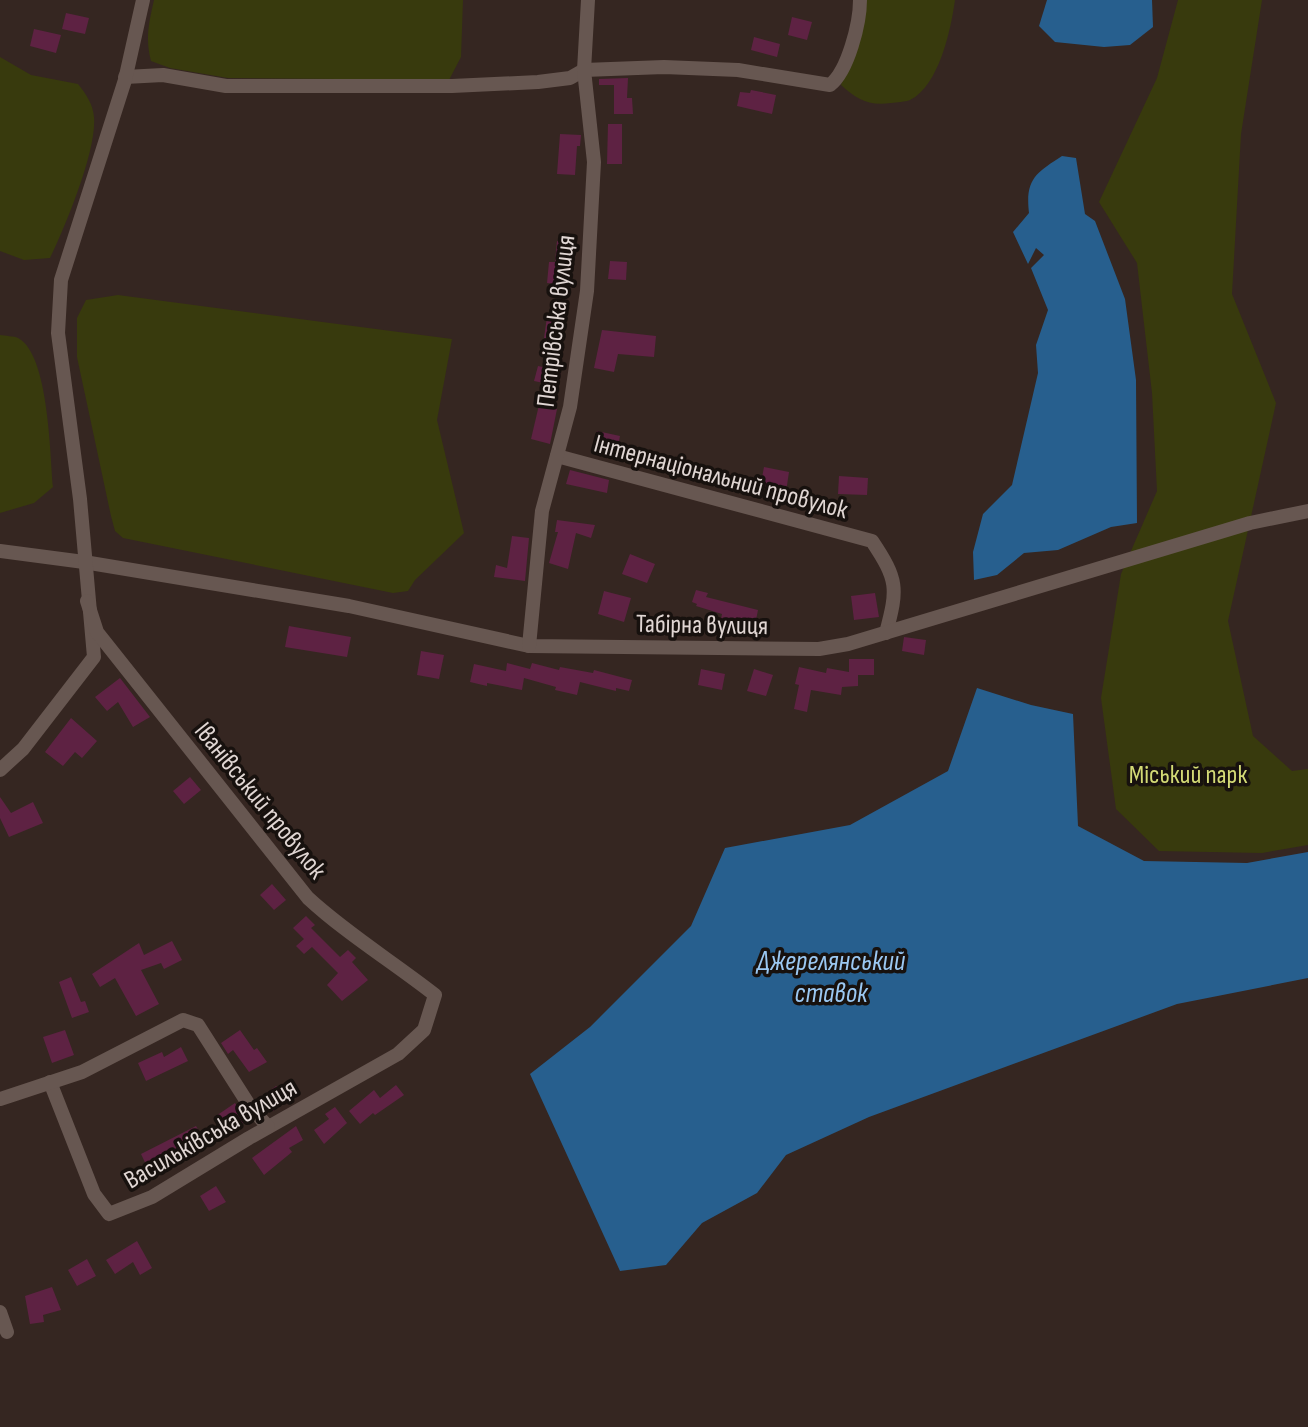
<svg xmlns="http://www.w3.org/2000/svg" width="1308" height="1427" viewBox="0 0 1308 1427" font-family="'Sofia Sans Condensed',sans-serif">
  <rect width="100%" height="100%" fill="#352621"/>
  <g fill="#383a0d">
    <path d="M154 0H463L461 57 449 80 228 78 170 68 151 61C145 39 149 22 154 0Z"/>
    <path d="M866 0H955C951 29 939 86 910 100 905 102 897 102 891 103 868 106 858 100 841 85L861 28Z"/>
    <path d="M1178 0H1262L1241 134 1232 294 1276 403 1228 621 1253 736 1292 771 1308 769V845L1262 853 1159 851 1116 809 1101 698 1121 574 1157 491 1152 393 1137 263 1099 202 1157 78Z"/>
    <path d="M0 57 31 75 78 84C86 94 93 104 94 117 97 150 65 227 50 258L24 260 0 251Z"/>
    <path d="M118 295 452 339 437 420 464 533 415 580 408 591 393 593 123 538 115 531 111 516 77 357V318L86 300Z"/>
    <path d="M0 335C5 336 14 336 18 338 49 354 50 455 53 487L34 503 0 513Z"/>
  </g>
  <g fill="#275f8e">
    <path d="M1047 0H1152L1153 27 1130 45 1104 47 1055 42 1039 26Z"/>
    <path d="M1062 156 1076 158 1085 214 1095 221 1125 299 1136 380 1137 523 1111 527 1058 550 1024 553 997 575 974 580 973 552 983 514 1012 485 1038 373 1036 345 1048 310 1031 268 1044 255 1036 248 1028 264 1013 232 1029 213C1025 179 1036 173 1062 156Z"/>
    <path d="M977 688 1031 705 1073 714 1078 826 1144 861 1247 863 1308 852V978L1177 1004 869 1117 786 1155 757 1193 702 1223 666 1265 620 1271 530 1074 590 1027 691 926 725 848 850 825 948 771Z"/>
  </g>
  <g fill="#5e2243">
    <path d="M66 13 89 18 85 34 62 29Z"/>
    <path d="M792 17 812 22 807 40 788 35Z"/>
    <path d="M34 29 61 35 56 53 30 46Z"/>
    <path d="M754 37 780 44 777 57 751 50Z"/>
    <path d="M628 78 627 98H632L633 114H614V85H599V79Z"/>
    <path d="M751 90 776 95 772 114 737 106 740 92 750 93Z"/>
    <path d="M608 124H622V164H607Z"/>
    <path d="M560 134 581 135 580 146H577L575 175 557 174Z"/>
    <path d="M557 241 576 243 575 256H569L567 285 547 283 549 262H555Z"/>
    <path d="M610 261 627 262 626 280 608 279Z"/>
    <path d="M547 317 565 319 563 340 544 338Z"/>
    <path d="M602 330 656 336 654 357 618 354 614 372 594 368Z"/>
    <path d="M538 366 561 371 558 386 534 381Z"/>
    <path d="M539 405 557 409 550 444 531 439Z"/>
    <path d="M597 431 620 436 617 452 594 447Z"/>
    <path d="M764 467 789 472 786 492 760 488Z"/>
    <path d="M570 470 609 480 607 493 566 484Z"/>
    <path d="M839 476 868 478 867 495 838 494Z"/>
    <path d="M557 520 595 525 591 538 576 533 568 569 549 563 558 532H555Z"/>
    <path d="M512 536 529 538 525 581 494 577 496 565 507 568Z"/>
    <path d="M630 554 655 564 647 583 622 574Z"/>
    <path d="M696 590 708 593 706 597 758 610 755 625 721 619 722 614 696 606 697 604 692 602Z"/>
    <path d="M604 591 631 598 624 622 598 614Z"/>
    <path d="M875 593 879 617 854 620 851 596Z"/>
    <path d="M289 626 351 637 347 657 285 647Z"/>
    <path d="M904 637 926 640 924 655 902 651Z"/>
    <path d="M421 651 444 655 439 679 417 675Z"/>
    <path d="M849 659H874V675H858V686L842 687 841 695 811 690 807 712 794 709 799 685 795 684 799 667 826 673 827 668 849 672Z"/>
    <path d="M507 663 530 669 532 663 559 670 560 667 593 673 594 670 632 680 629 691 616 688V691L580 682 577 695 555 690 556 687 524 678 522 690 487 683V686L470 682 474 664 506 671Z"/>
    <path d="M701 669 725 674 722 690 698 685Z"/>
    <path d="M754 669 773 675 766 696 747 691Z"/>
    <path d="M120 678 150 717 133 727 118 702 107 711 95 697Z"/>
    <path d="M71 718 97 741 82 758 75 752 63 766 45 752Z"/>
    <path d="M190 777 201 790 184 804 173 791Z"/>
    <path d="M0 797 11 813 33 802 43 823 9 837 0 818Z"/>
    <path d="M272 884 286 900 274 910 260 895Z"/>
    <path d="M306 916 315 925 311 928 340 957 348 950 356 958 352 962 368 980 342 1001 327 985 338 973 312 947 304 954 296 946 304 939 293 928Z"/>
    <path d="M172 941 182 960 164 969 161 963 141 970 159 1004 136 1016 115 978 100 987 92 974 139 943 144 955Z"/>
    <path d="M71 977 81 1002 85 1001 89 1012 72 1018 59 982Z"/>
    <path d="M65 1030 74 1055 52 1063 43 1037Z"/>
    <path d="M240 1030 254 1050 257 1048 267 1062 249 1072 233 1050 228 1054 221 1043Z"/>
    <path d="M181 1047 188 1061 146 1081 138 1063 162 1052 164 1057Z"/>
    <path d="M396 1085 404 1095 375 1115 373 1113 360 1124 349 1111 374 1090 380 1098Z"/>
    <path d="M276 1086 287 1100 273 1111 262 1097Z"/>
    <path d="M235 1103 246 1121 227 1133 216 1116Z"/>
    <path d="M335 1107 347 1123 324 1144 314 1130 329 1119 325 1114Z"/>
    <path d="M196 1126 204 1141 149 1171 141 1154Z"/>
    <path d="M296 1126 303 1140 289 1148 292 1152 264 1175 252 1158Z"/>
    <path d="M216 1186 226 1202 209 1211 200 1196Z"/>
    <path d="M137 1241 152 1268 140 1275 133 1262 115 1274 106 1260Z"/>
    <path d="M87 1259 96 1276 77 1286 68 1270Z"/>
    <path d="M52 1287 61 1310 43 1315 44 1322 30 1324 25 1296Z"/>
  </g>
  <g fill="none" stroke-linecap="round" stroke-linejoin="round">
    <g stroke="#675751" stroke-width="14">
      <path d="M125 77 163 75 226 86H452L538 82 570 78 584 70 664 67 738 70 830 85C848 71 860 23 860 0"/>
      <path d="M557 456 872 541C898 580 898 588 886 633"/>
      <path d="M0 551 84 562 349 606 529 646 819 649 848 644 1250 523 1308 511"/>
      <path d="M529 646 542 511 570 407 587 291 594 162 584 70 588 0"/>
      <path d="M0 770 23 749 94 657 80 499 58 333 61 280 125 80 143 0"/>
      <path d="M50 1082 94 1194 109 1214 152 1197 249 1138 398 1054 424 1030 435 995C393 962 347 934 308 898L97 632 87 601"/>
      <path d="M0 1099 82 1072 183 1020 198 1025 249 1105 268 1127"/>
      <path d="M0 1312 7 1332"/>
    </g>
  </g>
  <g text-anchor="middle" stroke-width="7" stroke-linejoin="round" paint-order="stroke">
    <g font-size="26" fill="#e0d6d3" stroke="#17110e">
      <text transform="translate(555 321) rotate(-83)" y="9">Петрівська вулиця</text>
      <text transform="translate(721 476) rotate(15)" y="9">Інтернаціональний провулок</text>
      <text transform="translate(702 624) rotate(1)" y="9">Табірна вулиця</text>
      <text transform="translate(261 800) rotate(51)" y="9">Іванівський провулок</text>
      <text transform="translate(210 1133) rotate(-30)" y="9">Васильківська вулиця</text>
    </g>
    <g font-size="26" fill="#d3da75" stroke="#17110e">
      <text x="1188" y="783">Міський парк</text>
    </g>
    <g font-size="28" font-style="italic" fill="#9bc8f2" stroke="#17110e">
      <text x="831" y="970">Джерелянський<tspan x="831" dy="32">ставок</tspan></text>
    </g>
  </g>
</svg>
